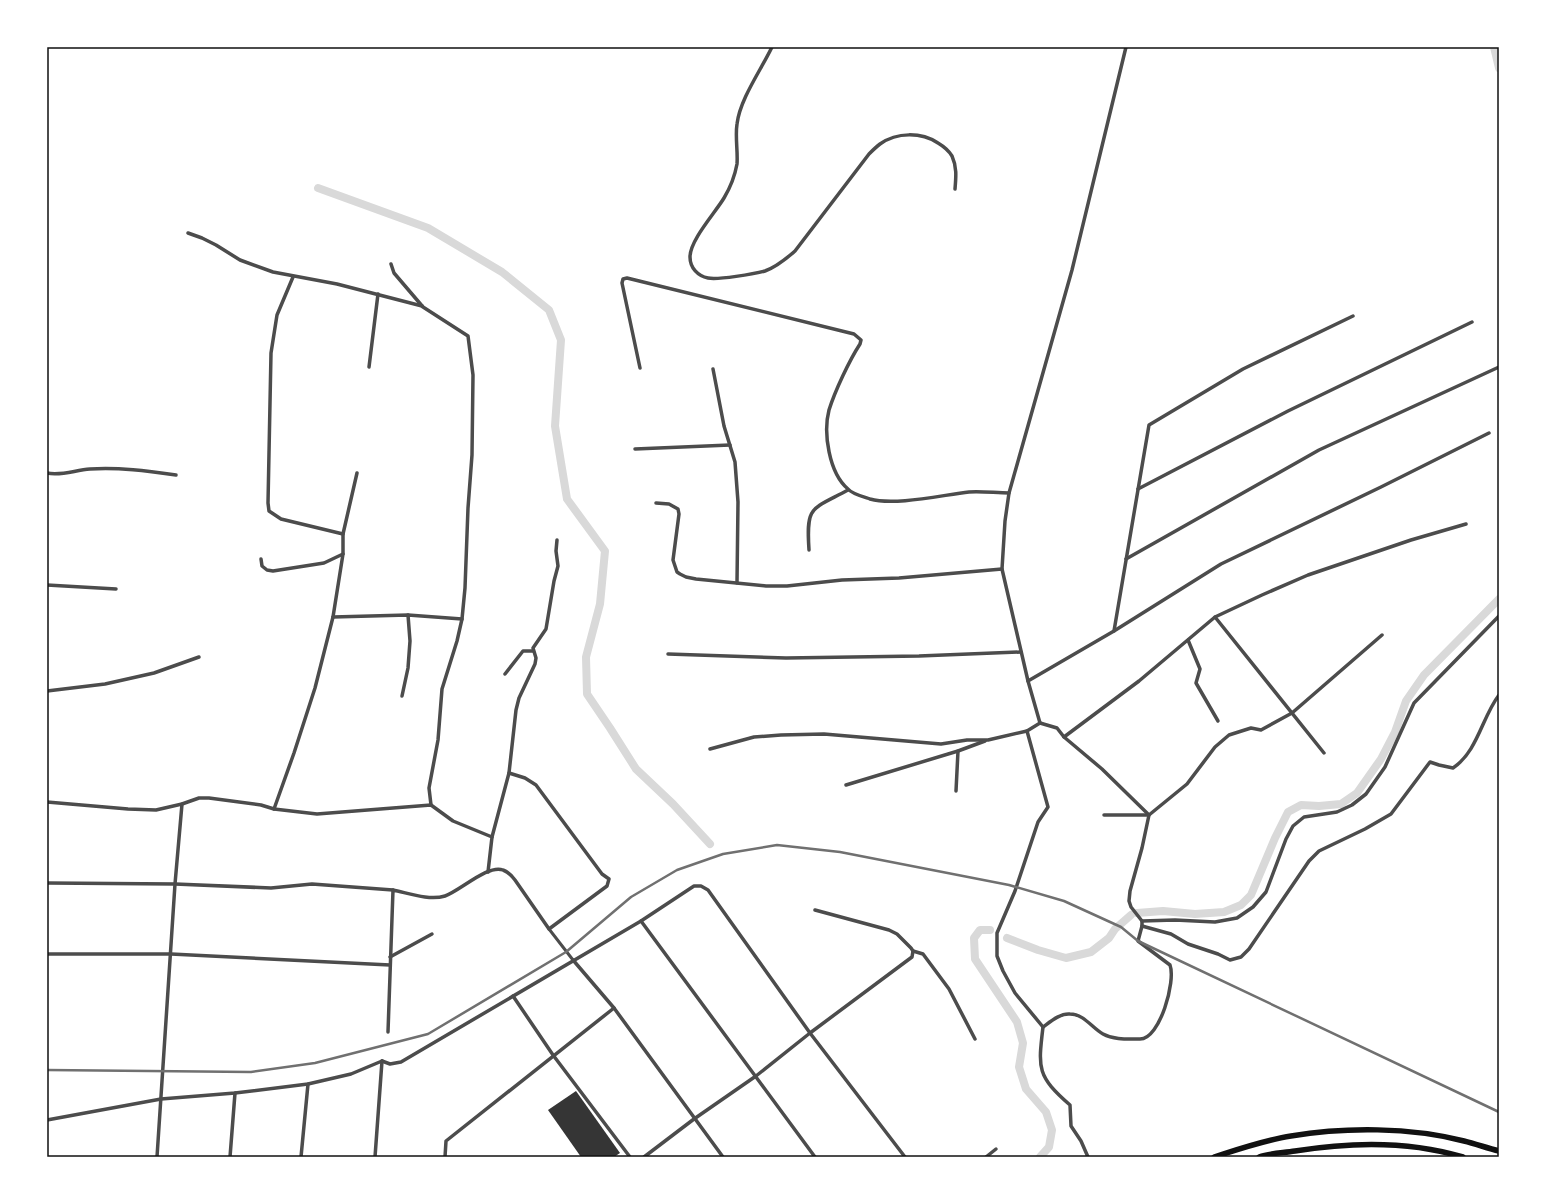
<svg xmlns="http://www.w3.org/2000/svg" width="1546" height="1204" viewBox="0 0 1546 1204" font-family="'Alegreya Sans',sans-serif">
  <rect width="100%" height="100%" fill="#fff"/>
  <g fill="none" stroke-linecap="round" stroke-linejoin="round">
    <g stroke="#d9d9d9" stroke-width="8">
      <path d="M1494 47 1499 68"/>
      <path d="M318 188 428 228 502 272 549 310 561 340 555 426 567 499 605 551 600 604 586 657 587 694 610 728 636 769 673 804 710 844"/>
      <path d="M1137 913 1163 911 1195 914 1224 912 1241 905 1251 895 1275 838 1288 812 1301 805 1319 806 1341 804 1357 793 1381 759 1395 732 1406 701 1424 675 1499 599"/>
      <path d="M990 930H980L974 938 975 959 1017 1022 1023 1043 1019 1067 1026 1089 1046 1112 1052 1130 1049 1147 1040 1157"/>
      <path d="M1007 938 1038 950 1066 958 1091 952 1109 938 1115 929 1131 915"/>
    </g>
  </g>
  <path fill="#353535" d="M576 1091 620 1153 614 1157H581L548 1110Z"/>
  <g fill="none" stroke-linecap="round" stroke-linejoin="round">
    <path stroke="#4c4c4c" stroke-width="3" d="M549 929 573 960"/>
    <g stroke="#4c4c4c" stroke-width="3.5">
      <path d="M772 47C761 70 740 99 737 124 735 137 738 151 737 164 735 175 730 188 724 198 715 213 690 240 690 257 690 268 698 276 708 278 718 280 754 274 765 271 776 267 786 259 795 251L869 154C872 151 876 147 880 144 897 132 921 132 938 143 943 146 949 151 952 156 957 167 956 177 955 189"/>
      <path d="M188 233 202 238 216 245 240 260 273 272 337 284 422 306"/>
      <path d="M391 264 394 273 423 307 468 336 473 375 472 455 468 508 465 588 462 619 457 641 442 689 438 740 429 788 431 805"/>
      <path d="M293 277 277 315 271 353 268 503 269 511 281 519 343 534"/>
      <path d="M369 367 378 294"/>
      <path d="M640 368 622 283 623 279 627 278 854 334 861 340 860 344C849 361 835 391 829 410 823 433 829 473 848 489 852 494 864 497 870 499 895 506 942 495 969 492 982 491 996 493 1009 493"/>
      <path d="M713 369 724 426 735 462 738 502 737 583"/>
      <path d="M635 449 730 445"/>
      <path d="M47 473C62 476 75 470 90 469 118 467 148 471 176 475"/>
      <path d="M1138 489 1288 411 1472 322"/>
      <path d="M656 503 669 504 678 509 679 514 673 560 677 572 680 574 686 577 696 579 766 586H787L842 580 899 578 1002 569"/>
      <path d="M809 550C806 505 811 510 848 490"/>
      <path d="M261 559 262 566 267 570 273 571 324 563 343 554"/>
      <path d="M1126 559 1319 450 1499 367"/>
      <path d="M47 585 116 589"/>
      <path d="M333 617 408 615 462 619"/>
      <path d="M1215 617 1324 753"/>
      <path d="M1114 631 1149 425 1243 369 1353 316"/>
      <path d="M1188 640 1200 669 1196 683 1218 721"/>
      <path d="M668 654 786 658 919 656 1021 652"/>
      <path d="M505 674 523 651H533"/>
      <path d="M1028 681 1114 631 1221 564 1381 487 1489 433"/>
      <path d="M47 691 105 684 154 673 199 657"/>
      <path d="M402 696 408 668 410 641 408 615"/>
      <path d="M1040 723 1028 681 1002 569 1005 521 1009 493 1072 270 1126 47"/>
      <path d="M1040 723 1057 728 1064 737 1102 769 1149 815 1142 848 1130 891 1129 901 1131 907 1142 921V926L1138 941 1170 965C1176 981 1160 1039 1140 1039 1127 1039 1114 1040 1103 1034 1092 1028 1084 1014 1070 1014 1060 1013 1050 1022 1043 1027"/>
      <path d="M1027 731 1048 807 1038 822 1015 891 997 933V956L1003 971 1015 993 1043 1027C1038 1069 1037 1076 1070 1105L1071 1126 1081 1141 1088 1157"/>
      <path d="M1064 737 1139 681 1215 617 1262 595 1308 575 1411 540 1466 524"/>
      <path d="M710 749 754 737 781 735 824 734 941 744 967 740H988L1027 731 1040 723"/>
      <path d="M846 785 958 751 985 741"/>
      <path d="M956 791 958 751"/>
      <path d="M47 802 128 809 156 810 182 804 199 798H209L261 805 274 809 317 814 431 805 453 821 492 837 488 872"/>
      <path d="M274 809 294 753 315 688 333 617 343 554V534L357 473"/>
      <path d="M1104 815H1149L1187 784 1215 747 1229 735 1251 728 1261 730 1292 713 1382 635"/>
      <path d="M492 837 509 773 516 710 519 698 535 664 536 658 533 648 546 629 554 581 558 566 556 551 557 540"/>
      <path d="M47 883 175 884 271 888 312 884 393 890"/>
      <path d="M641 921 815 1157"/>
      <path d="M1142 921 1175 920 1215 922 1237 918 1253 907 1266 892 1286 839 1293 826 1304 817 1337 812 1352 805 1366 794 1385 767 1414 703 1499 616"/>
      <path d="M1142 926 1171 934 1188 944 1218 954 1230 960 1241 957 1249 949 1309 861 1319 851 1365 829 1391 814 1430 762 1439 765 1453 768C1478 751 1482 717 1499 695"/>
      <path d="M913 951 923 954 949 989 975 1039"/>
      <path d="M47 954H171L390 965"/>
      <path d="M390 957 432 934"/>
      <path d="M573 960 614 1008 723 1157"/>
      <path d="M513 996 553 1055 630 1157"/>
      <path d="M388 1032 393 890C408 893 429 901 445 896 460 891 488 864 503 870 509 872 512 876 515 880L549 929 607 886 609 879 602 874 536 785 525 778 509 773"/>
      <path d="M382 1061 390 1064 401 1062 641 921 694 886H701L708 890 810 1033 905 1157"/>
      <path d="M47 1120 161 1099 235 1093 308 1084 351 1074 382 1061"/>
      <path d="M157 1157 175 884 182 804"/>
      <path d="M230 1157 235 1093"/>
      <path d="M301 1157 308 1084"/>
      <path d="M375 1157 382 1061"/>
      <path d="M445 1157 446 1141 614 1008"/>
      <path d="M644 1157 694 1119 756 1076 810 1033 912 957 913 951 911 948 897 934 889 930 815 910"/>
      <path d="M986 1157 996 1149"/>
    </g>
    <g stroke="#111" stroke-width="5.5">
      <path d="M1214 1157C1239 1149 1265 1140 1291 1136 1345 1127 1410 1127 1464 1141 1476 1144 1487 1148 1499 1151"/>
      <path d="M1259 1157C1270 1153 1283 1153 1295 1151 1350 1142 1410 1141 1463 1157"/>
    </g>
    <path stroke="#707070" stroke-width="2.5" d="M47 1070 251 1072 315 1063 428 1034 566 952 631 897 677 870 723 854 777 845 840 852 1009 885 1064 901 1121 927 1138 941 1499 1112"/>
  </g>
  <rect width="1546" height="1204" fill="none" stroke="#ffffff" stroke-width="96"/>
  <rect x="48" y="48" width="1450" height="1108" fill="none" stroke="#111" stroke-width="1.5"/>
</svg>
